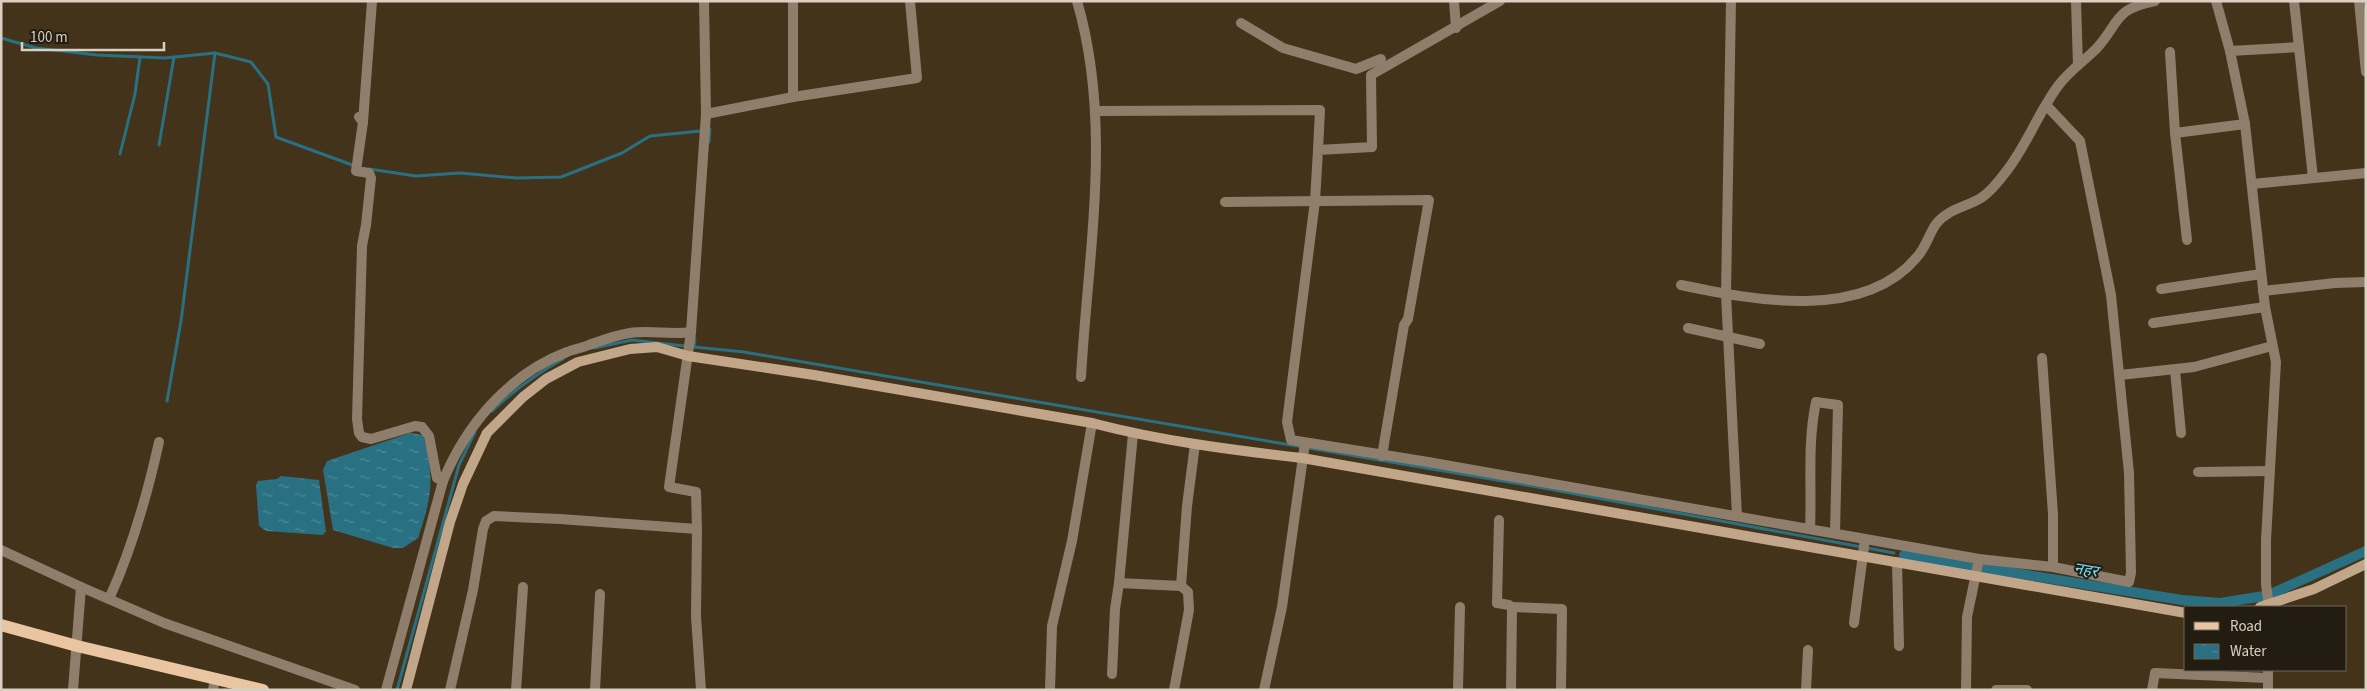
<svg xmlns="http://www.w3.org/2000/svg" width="2367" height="691" viewBox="0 0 2367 691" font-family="'Source Sans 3','Noto Sans Devanagari',sans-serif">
  <defs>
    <pattern id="water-ripples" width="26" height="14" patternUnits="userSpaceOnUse" patternTransform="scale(1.25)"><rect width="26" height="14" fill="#287082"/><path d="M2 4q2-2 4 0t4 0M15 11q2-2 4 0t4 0" fill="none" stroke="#518a97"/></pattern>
  </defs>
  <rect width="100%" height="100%" fill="#43331a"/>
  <g fill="url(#water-ripples)">
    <path d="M410 433 423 435C435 479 432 496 418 538L403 548H393L333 530 323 470 327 461Z"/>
    <path d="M281 476 319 480 326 531 323 535 266 531 259 526 256 485 258 481 277 479Z"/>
  </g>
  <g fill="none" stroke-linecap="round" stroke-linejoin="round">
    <g stroke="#287082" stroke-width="3">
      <path d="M1 38 36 48 97 55 165 58 215 53 251 62 268 84 276 137 355 166"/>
      <path d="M708 129H710L709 142"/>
      <path d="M159 145 174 57"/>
      <path d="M120 154 135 94 140 57"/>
      <path d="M369 169 416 176 460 173 517 178 561 177 622 153 650 136 701 131"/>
      <path d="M695 338 694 347 744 352 1538 487 1894 553"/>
      <path d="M594 348 632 340 685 346"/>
      <path d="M167 401 181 321 215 53"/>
      <path d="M492 411C514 390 536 374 563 359"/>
      <path d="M397 690 459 465 475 432"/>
    </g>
    <g stroke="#287082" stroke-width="10">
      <path d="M1904 555 2182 600 2220 603 2264 596"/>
      <path d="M2273 593 2366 551"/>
    </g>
    <g stroke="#907e6c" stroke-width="10">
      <path d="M1077 1C1113 124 1088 252 1081 377"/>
      <path d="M1454 1 1456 28"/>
      <path d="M1500 1 1371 75 1372 147 1318 150 1315 201 1287 422 1291 440 1428 462 1979 559 2053 567 2129 582 2131 573 2129 473 2111 295 2080 141 2046 105"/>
      <path d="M1731 1 1726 294 1737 516"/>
      <path d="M2076 1 2078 65"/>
      <path d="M2216 1 2230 51 2245 124 2265 307 2276 362 2266 540V584L2269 607"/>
      <path d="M2294 1 2313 178"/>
      <path d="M2359 1 2366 72"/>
      <path d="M1241 23 1283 48 1356 69 1381 59"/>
      <path d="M2230 51 2299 47"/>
      <path d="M2170 52 2175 133 2187 240"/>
      <path d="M793 97V1"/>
      <path d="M1095 111 1320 110 1318 150"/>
      <path d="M706 114 793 97 917 78 910 1"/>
      <path d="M359 117 363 122 356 171 369 173 371 178 366 225 362 246 357 419 359 433 362 437 371 439 415 426 422 427 429 436 437 478 443 481"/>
      <path d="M363 122 372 1"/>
      <path d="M2175 133 2245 124"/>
      <path d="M2252 184 2366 173"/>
      <path d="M1225 202 1429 200 1408 319 1404 325 1382 456"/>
      <path d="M1681 285C1753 300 1863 322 1917 257 1926 247 1929 234 1936 224 1948 209 1966 207 1981 198 1990 192 1999 181 2005 173 2026 147 2038 113 2058 86 2069 71 2084 61 2096 49 2120 23 2113 9 2155 1"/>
      <path d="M2161 289 2261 274"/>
      <path d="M2263 291 2335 283 2366 282"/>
      <path d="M2153 323 2265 307"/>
      <path d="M1688 328 1760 344"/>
      <path d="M2042 358 2053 514V567"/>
      <path d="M2175 370 2181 433"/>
      <path d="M2120 375 2194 367 2272 346"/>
      <path d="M2198 472 2269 471"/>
      <path d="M1499 520 1497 603 1509 605"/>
      <path d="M697 529 696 492 669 487 691 332 706 114 704 1"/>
      <path d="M1810 529C1812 487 1807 444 1816 402L1838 405 1835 533"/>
      <path d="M1 550 81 587"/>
      <path d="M1897 562 1899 646"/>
      <path d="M1119 583 1133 434"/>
      <path d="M1181 586 1187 506 1195 444"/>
      <path d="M109 599C132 549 147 496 159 442"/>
      <path d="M1854 623 1865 539"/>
      <path d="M1112 674 1115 609 1119 583 1181 586 1188 592 1189 610 1174 690"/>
      <path d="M73 690 81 587 164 623 355 690"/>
      <path d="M213 690 215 678"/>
      <path d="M386 690 443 481C466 425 509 374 567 352 574 349 582 348 589 345 603 340 616 335 630 333 650 330 671 335 691 332"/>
      <path d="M450 690 473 590 483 529 486 521 494 516 560 519 697 529 696 616 701 690"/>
      <path d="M516 690 523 587"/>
      <path d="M595 690 600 594"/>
      <path d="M1050 690 1052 626 1072 541 1092 423"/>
      <path d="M1264 690 1282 607 1305 443"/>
      <path d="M1458 690 1460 607"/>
      <path d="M1511 690 1512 607 1562 609 1561 690"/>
      <path d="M1806 690 1808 650"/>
      <path d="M1966 690 1967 617 1979 559"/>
      <path d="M1996 690H2027"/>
      <path d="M2152 690 2155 673 2267 678"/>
      <path d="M2268 690V670"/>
    </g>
    <g stroke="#c2a68a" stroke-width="10">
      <path d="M2260 607 2314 589 2366 564"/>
      <path d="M406 690 450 522 463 484 487 433 523 397 546 379 578 362 630 349 657 347 688 356 814 375 1092 423C1161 441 1232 450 1302 458L2186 613"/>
    </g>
    <path stroke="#eac5a1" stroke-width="12" d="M1 625 77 646 263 690"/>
  </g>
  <g text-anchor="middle" stroke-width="4" stroke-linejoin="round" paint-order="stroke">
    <g font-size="16" font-style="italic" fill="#70d9f5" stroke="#231c11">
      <text transform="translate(2086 569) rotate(9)" y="6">नहर</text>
    </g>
  </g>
  <rect width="2367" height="691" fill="none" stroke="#dad0c2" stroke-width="5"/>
  <rect x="2184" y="606" width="162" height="65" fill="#231c11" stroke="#6c6458"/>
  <rect x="2194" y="622" width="25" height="8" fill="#eac5a1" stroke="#6c6458"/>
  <text x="2230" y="631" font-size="15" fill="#dad0c2">Road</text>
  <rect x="2194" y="644" width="25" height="15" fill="url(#water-ripples)" stroke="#6c6458"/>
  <text x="2230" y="656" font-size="15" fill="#dad0c2">Water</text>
  <path d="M22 42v8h142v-8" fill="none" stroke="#dad0c2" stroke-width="2.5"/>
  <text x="30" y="42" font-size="15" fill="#dad0c2" stroke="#231c11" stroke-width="4" paint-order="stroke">100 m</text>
</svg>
